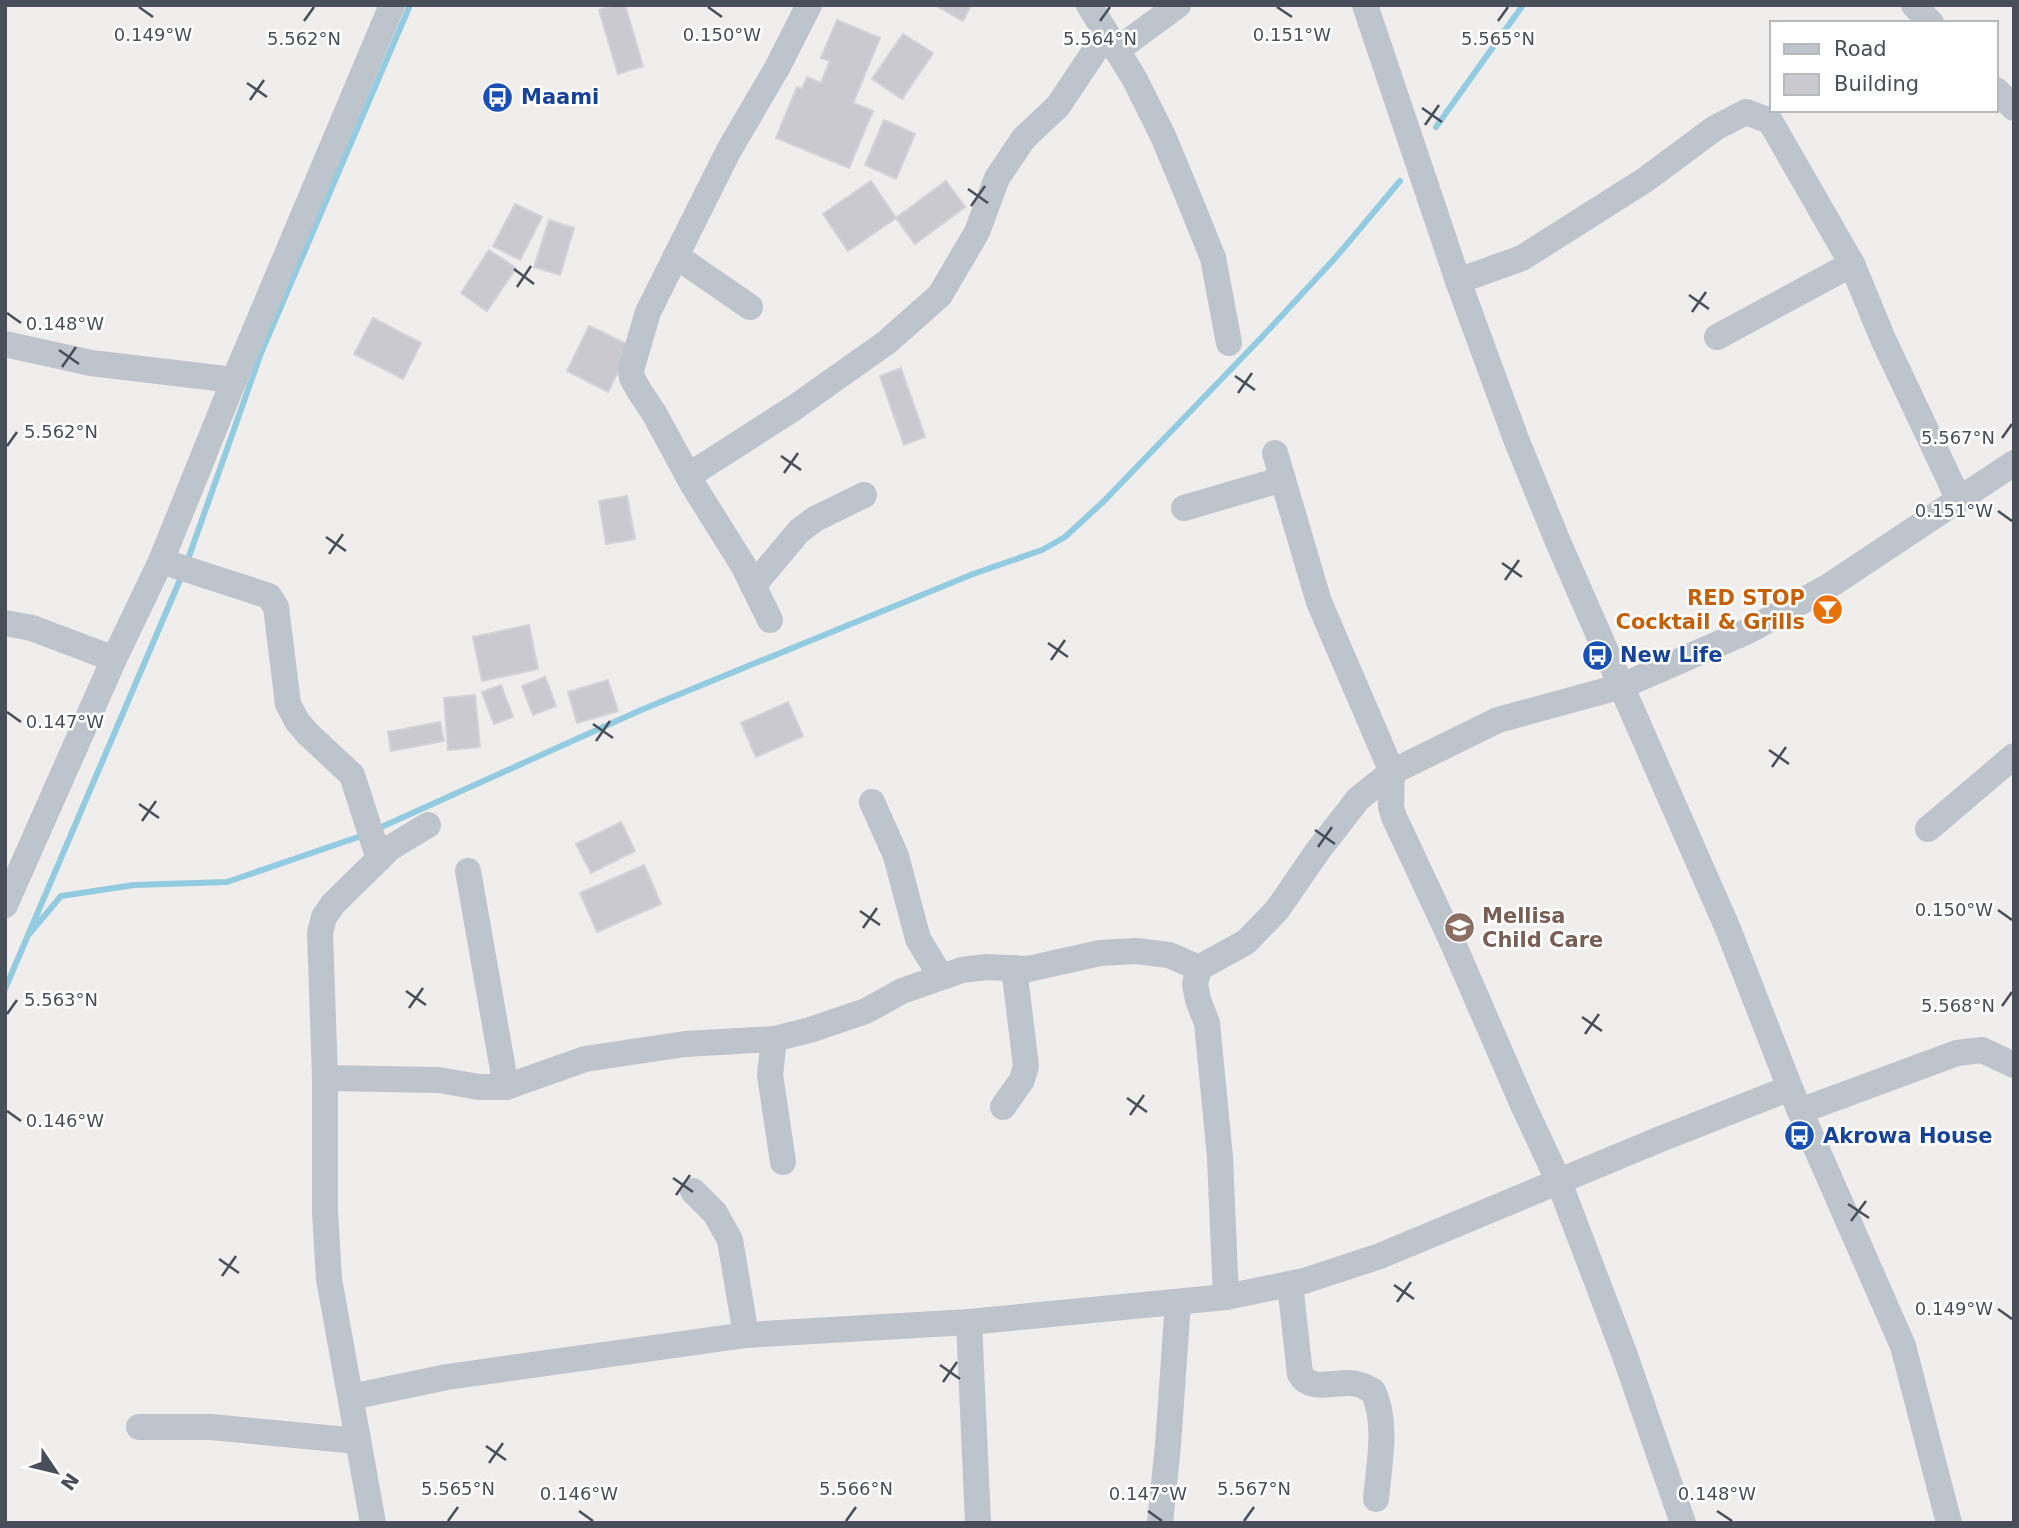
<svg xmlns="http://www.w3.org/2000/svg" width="2019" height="1528" viewBox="0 0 2019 1528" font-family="'DejaVu Sans',sans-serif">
  <rect width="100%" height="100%" fill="#f0eded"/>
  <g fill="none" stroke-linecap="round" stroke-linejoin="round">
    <g stroke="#93cbe0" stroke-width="6">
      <path d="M1436 127 1523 5"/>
      <path d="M187 562 261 353 410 5"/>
      <path d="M377 829 641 710 973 574 1042 550 1065 537 1104 501 1261 338 1337 256 1400 181"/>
      <path d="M30 933 61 896 134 885 227 882 364 835"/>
      <path d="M5 989 182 575"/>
    </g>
  </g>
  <g fill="#c9c9cf" stroke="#d2d3d8" stroke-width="2">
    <path d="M615 5H625L643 66 618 74 599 10Z"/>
    <path d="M935 5H971L963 21Z"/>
    <path d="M837 20 880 38 853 103 873 111 849 168 776 138 797 87 802 89 807 77 821 83 830 61 821 58Z"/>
    <path d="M903 34 933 53 902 99 872 79Z"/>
    <path d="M884 120 915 134 896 179 865 165Z"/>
    <path d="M871 181 896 218 848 251 823 214Z"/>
    <path d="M946 181 965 207 915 244 896 218Z"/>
    <path d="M515 204 542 217 520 260 493 246Z"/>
    <path d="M549 220 574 228 560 275 534 267Z"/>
    <path d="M489 250 516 268 487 311 461 293Z"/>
    <path d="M373 318 421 343 403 379 354 354Z"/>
    <path d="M589 326 631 346 608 392 567 371Z"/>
    <path d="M901 368 925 437 904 445 880 376Z"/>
    <path d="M627 496 635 539 606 544 599 501Z"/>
    <path d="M529 625 538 669 482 681 473 637Z"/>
    <path d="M545 677 556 706 533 715 522 686Z"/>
    <path d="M608 680 618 711 577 723 568 692Z"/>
    <path d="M501 685 513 717 494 724 482 692Z"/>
    <path d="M475 695 480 747 448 750 444 698Z"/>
    <path d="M788 702 803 736 756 757 741 723Z"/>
    <path d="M440 722 444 741 391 751 388 732Z"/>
    <path d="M621 822 635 851 591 873 576 844Z"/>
    <path d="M644 865 661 904 597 932 580 893Z"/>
  </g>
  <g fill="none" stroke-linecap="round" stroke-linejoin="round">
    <g stroke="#bdc4cb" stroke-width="26">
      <path d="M1089 5 1134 78 1163 136 1188 196 1213 258 1229 343"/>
      <path d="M1365 5 1458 281 1516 439 1558 542 1728 929 1790 1088 1903 1346 1949 1523"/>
      <path d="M1914 5 1931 23"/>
      <path d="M1117 50 1178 5"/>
      <path d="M1996 90 2014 108"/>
      <path d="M676 256 750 307"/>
      <path d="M1458 281 1522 258 1645 180 1715 128 1746 112 1770 121 1852 264 1883 339 1959 500"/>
      <path d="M1717 337 1852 264"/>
      <path d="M5 344 91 363 234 380"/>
      <path d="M1275 453 1319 602 1392 772 1391 807 1394 817 1451 939 1524 1107 1559 1182 1623 1350 1683 1523"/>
      <path d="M688 476 794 408 887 342 940 295 977 232 997 178 1024 138 1058 106 1106 34"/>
      <path d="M1184 508 1283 479"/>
      <path d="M161 561 269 596 276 607 288 704 297 721 307 733 352 775 379 859"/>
      <path d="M753 586 799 531 815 519 864 495"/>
      <path d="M770 620 743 565 693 485 654 413 640 392 632 378 631 370 648 312 729 150 777 68 809 5"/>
      <path d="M5 623 32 628 114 659"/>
      <path d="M872 802 896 856 918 939 941 977"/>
      <path d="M1928 829 2014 756"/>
      <path d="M468 871 506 1087"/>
      <path d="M5 905 114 659 161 561 234 380 392 5"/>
      <path d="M774 1039 770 1075 783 1162"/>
      <path d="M325 1078 439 1080 479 1087H506L585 1059 685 1044 774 1039 810 1030 866 1011 902 991 962 970 986 967 1028 969 1100 953 1136 951 1169 955 1199 968"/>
      <path d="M1003 1107 1022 1080 1026 1066 1014 968"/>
      <path d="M1800 1111 1957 1053 1982 1050 2014 1065"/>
      <path d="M693 1191 715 1213 730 1240 746 1335"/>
      <path d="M1290 1284 1300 1374C1311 1394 1339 1379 1357 1384 1363 1385 1368 1389 1373 1391 1388 1423 1379 1464 1376 1499"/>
      <path d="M1226 1297 1220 1157 1207 1023 1198 1000 1195 984 1199 968 1246 942 1277 910 1317 852 1358 799 1392 772 1498 720 1622 686 1748 631 1826 588 2014 463"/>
      <path d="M969 1322 978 1523"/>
      <path d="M351 1397 447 1377 746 1335 969 1322 1226 1297 1304 1281 1380 1256 1658 1140 1790 1088"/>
      <path d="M139 1427H211L358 1441"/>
      <path d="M373 1523 329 1279 325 1212V1078L320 933 324 917 333 904 390 848 428 825"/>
      <path d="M1160 1523 1168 1445 1178 1302"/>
    </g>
  </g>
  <path fill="none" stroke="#484f58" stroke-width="2.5" d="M139 7 153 17M708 7 722 17M1277 7 1292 17M304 21 314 7M1100 21 1110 7M1498 21 1508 7M247 83 267 97M250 100 264 80M1422 108 1442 122M1425 125 1439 105M968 189 988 203M971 206 985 186M514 269 534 284M517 287 531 266M1689 295 1709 309M1692 312 1706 292M7 313 21 323M59 350 79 364M62 367 76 347M1235 376 1255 390M1238 393 1252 373M2002 438 2012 424M7 446 17 432M781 456 801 470M784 473 798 453M1998 511 2012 521M326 537 346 551M329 554 343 534M1502 563 1522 577M1505 580 1519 560M1048 643 1068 657M1051 660 1065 640M7 712 21 722M593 724 613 738M596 741 610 721M1769 750 1789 764M1772 767 1786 747M139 804 159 818M142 821 156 801M1315 830 1335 844M1318 847 1332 827M1998 910 2012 920M860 911 880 925M863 928 877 908M406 991 426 1005M2002 1006 2012 992M409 1008 423 988M7 1014 17 1000M1582 1017 1602 1031M1585 1034 1599 1014M1127 1098 1147 1112M7 1111 21 1121M1130 1115 1144 1095M673 1178 693 1192M676 1195 690 1175M1848 1204 1869 1218M1851 1221 1866 1201M219 1259 239 1273M222 1276 236 1256M1394 1285 1414 1299M1397 1302 1411 1282M1998 1309 2012 1319M940 1365 960 1379M943 1382 957 1362M486 1446 506 1460M489 1463 503 1443M579 1511 593 1521M1148 1511 1162 1521M1717 1511 1732 1521M448 1521 458 1507M846 1521 856 1507M1244 1521 1254 1507"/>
  <defs>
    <symbol id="bus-disc" viewBox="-11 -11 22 22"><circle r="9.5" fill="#1a4fb4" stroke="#fff"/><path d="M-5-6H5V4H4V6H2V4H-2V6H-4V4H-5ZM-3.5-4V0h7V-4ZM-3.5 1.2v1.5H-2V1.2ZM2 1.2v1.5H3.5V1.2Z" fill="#fff"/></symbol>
    <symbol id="bar-disc" viewBox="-11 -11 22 22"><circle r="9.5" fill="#e8710a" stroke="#fff"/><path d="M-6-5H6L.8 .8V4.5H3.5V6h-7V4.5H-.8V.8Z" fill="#fff"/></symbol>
    <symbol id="school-disc" viewBox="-11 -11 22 22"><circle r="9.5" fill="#8d6e63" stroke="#fff"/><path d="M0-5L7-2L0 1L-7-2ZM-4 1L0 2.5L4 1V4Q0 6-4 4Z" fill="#fff"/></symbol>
  </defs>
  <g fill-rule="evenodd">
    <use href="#bus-disc" x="480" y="80" width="35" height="35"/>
    <use href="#bar-disc" x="1810" y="592" width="35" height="35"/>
    <use href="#bus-disc" x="1580" y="638" width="35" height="35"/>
    <use href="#school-disc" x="1442" y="910" width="35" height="35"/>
    <use href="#bus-disc" x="1782" y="1118" width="35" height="35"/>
  </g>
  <g text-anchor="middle" stroke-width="5" stroke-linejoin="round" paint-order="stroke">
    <g font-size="21" font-weight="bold" fill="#164399" stroke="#fff" text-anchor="start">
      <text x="521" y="104">Maami</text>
      <text x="1620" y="662">New Life</text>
      <text x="1823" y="1143">Akrowa House</text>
    </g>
    <g font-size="21" font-weight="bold" fill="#c56008" stroke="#fff" text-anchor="end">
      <text x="1805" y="605">RED STOP<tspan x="1805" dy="24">Cocktail &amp; Grills</tspan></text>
    </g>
    <g font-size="21" font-weight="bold" fill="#785e54" stroke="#fff" text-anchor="start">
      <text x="1482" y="923">Mellisa<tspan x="1482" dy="24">Child Care</tspan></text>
    </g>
  </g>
  <g font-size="18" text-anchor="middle" fill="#484f58" stroke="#fff" stroke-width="5" stroke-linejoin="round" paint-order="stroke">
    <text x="153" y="41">0.149°W</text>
    <text x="722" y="41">0.150°W</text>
    <text x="1292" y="41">0.151°W</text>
    <text x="304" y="45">5.562°N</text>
    <text x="1100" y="45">5.564°N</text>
    <text x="1498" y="45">5.565°N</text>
    <text x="65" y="330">0.148°W</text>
    <text x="61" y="438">5.562°N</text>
    <text x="1958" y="444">5.567°N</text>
    <text x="1954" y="517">0.151°W</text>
    <text x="65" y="728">0.147°W</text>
    <text x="1954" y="916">0.150°W</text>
    <text x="61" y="1006">5.563°N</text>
    <text x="1958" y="1012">5.568°N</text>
    <text x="65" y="1127">0.146°W</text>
    <text x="1954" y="1315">0.149°W</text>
    <text x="458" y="1495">5.565°N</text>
    <text x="856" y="1495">5.566°N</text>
    <text x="1254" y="1495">5.567°N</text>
    <text x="579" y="1500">0.146°W</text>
    <text x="1148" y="1500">0.147°W</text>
    <text x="1717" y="1500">0.148°W</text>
  </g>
  <rect width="2019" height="1528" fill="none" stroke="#484f58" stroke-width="14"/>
  <rect x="1770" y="21" width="228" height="91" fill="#ffffff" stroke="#b6b9bc" stroke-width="2"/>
  <rect x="1784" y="44" width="35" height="10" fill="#bdc4cb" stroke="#b6b9bc" stroke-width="2"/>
  <text x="1834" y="56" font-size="21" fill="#484f58">Road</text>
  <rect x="1784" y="74" width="35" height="21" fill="#c9c9cf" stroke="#b6b9bc" stroke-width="2"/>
  <text x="1834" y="91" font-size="21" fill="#484f58">Building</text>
  <g transform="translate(56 1472) rotate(125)" stroke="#ffffff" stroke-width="5" paint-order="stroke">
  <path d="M0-5L12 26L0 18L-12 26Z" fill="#484f58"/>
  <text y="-10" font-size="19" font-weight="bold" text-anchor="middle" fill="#484f58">N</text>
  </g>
</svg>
